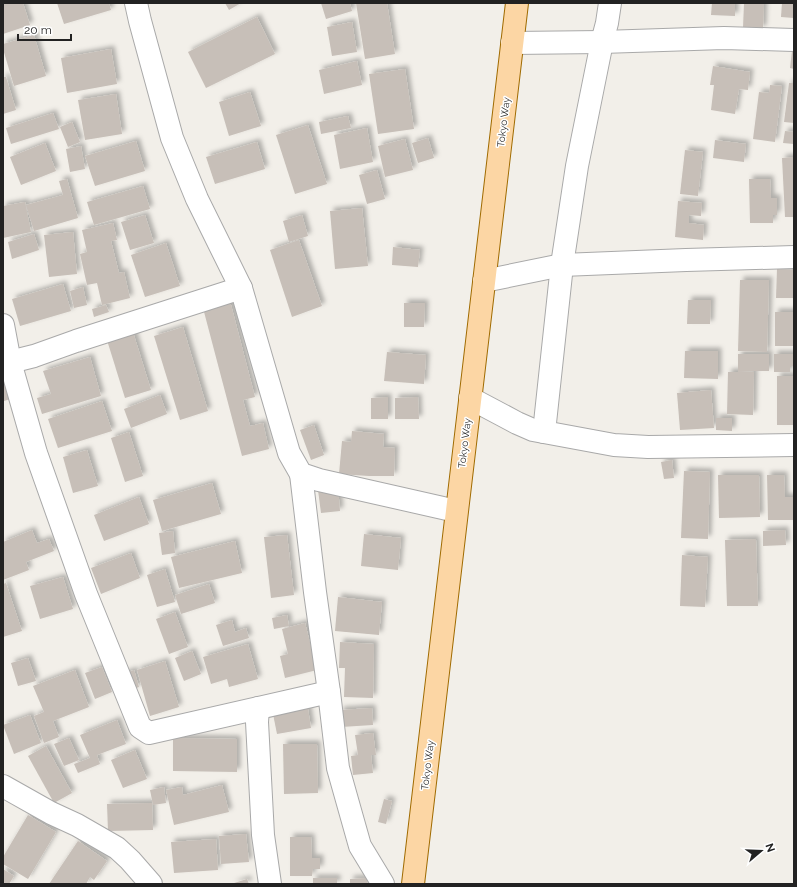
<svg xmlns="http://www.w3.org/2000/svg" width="797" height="887" viewBox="0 0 797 887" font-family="Raleway,sans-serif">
  <defs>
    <filter id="shadow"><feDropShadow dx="3.5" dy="-3.5" stdDeviation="2" flood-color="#0004"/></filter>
  </defs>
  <rect width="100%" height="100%" fill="#f2efe9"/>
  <g fill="#c7bfb8" filter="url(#shadow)">
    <path d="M3 3H23L30 25 3 34Z"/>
    <path d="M57 3H109L111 10 64 24Z"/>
    <path d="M225 3H241L229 10Z"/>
    <path d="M321 3H350L352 11 326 19Z"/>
    <path d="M356 3H387L395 54 365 59Z"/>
    <path d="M712 3H735V16L711 15Z"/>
    <path d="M744 3H764L763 29 743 28Z"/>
    <path d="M782 3H794V18L781 17Z"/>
    <path d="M257 17 275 54 206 88 188 52Z"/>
    <path d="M352 22 357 52 332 56 327 27Z"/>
    <path d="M34 35 46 76 14 86 3 49V44Z"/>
    <path d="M111 49 117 84 67 93 61 58Z"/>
    <path d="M792 51 794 52V69L790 68Z"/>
    <path d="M357 61 362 85 324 94 319 70Z"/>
    <path d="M713 66 750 72 748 90 739 89 735 114 711 110 714 85H710Z"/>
    <path d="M405 69 414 129 378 134 369 74Z"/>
    <path d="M3 77H6L16 110 3 114Z"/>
    <path d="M789 83H794V123L784 122Z"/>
    <path d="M770 85 782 86 775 142 753 139 759 92 769 93Z"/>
    <path d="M250 92 261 126 229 136 219 102Z"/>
    <path d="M116 94 122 134 85 140 78 100Z"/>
    <path d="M53 113 59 129 11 144 6 128Z"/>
    <path d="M348 116 351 128 321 134 319 122Z"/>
    <path d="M72 122 80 142 68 147 60 127Z"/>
    <path d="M308 125 327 184 295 194 276 135Z"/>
    <path d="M367 128 373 162 340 169 334 135Z"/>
    <path d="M785 131 794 132V144L783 143Z"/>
    <path d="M428 138 434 158 418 163 412 143Z"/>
    <path d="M405 139 413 170 385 177 378 146Z"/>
    <path d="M715 140 746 144 744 162 713 158Z"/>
    <path d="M136 141 145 171 95 186 85 156Z"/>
    <path d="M257 142 265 169 215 184 206 157Z"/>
    <path d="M45 143 56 171 21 185 10 157Z"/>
    <path d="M81 146 85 169 70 172 66 149Z"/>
    <path d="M685 150 703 152 698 196 680 194Z"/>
    <path d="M794 157V217H785L782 158Z"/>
    <path d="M377 170 385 199 367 204 359 175Z"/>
    <path d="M67 179 78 218 34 231 26 205 63 195 59 181Z"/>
    <path d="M749 179H770L771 198H777V215H773V223H750Z"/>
    <path d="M143 186 150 209 94 225 87 202Z"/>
    <path d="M678 201 702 203 701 216 689 215V223L704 225 703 240 675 237Z"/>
    <path d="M25 202 31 232 3 238V206Z"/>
    <path d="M362 208 368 266 335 269 330 211Z"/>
    <path d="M145 215 154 243 130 250 121 222Z"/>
    <path d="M302 215 308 236 289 242 283 221Z"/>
    <path d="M113 223 117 240 111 241 119 273 124 272 130 298 102 305 97 283 87 285 80 254 87 252 82 230Z"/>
    <path d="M73 232 77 274 49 277 44 235Z"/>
    <path d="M34 234 39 250 12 259 8 242Z"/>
    <path d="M299 240 322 306 292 317 270 250Z"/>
    <path d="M166 243 180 286 145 297 131 255Z"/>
    <path d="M393 247 420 250 418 267 392 265Z"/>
    <path d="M777 269 794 270V298H776Z"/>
    <path d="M740 280H769L767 352 738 351Z"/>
    <path d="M63 284 71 311 20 326 12 299Z"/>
    <path d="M83 287 87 305 74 308 70 291Z"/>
    <path d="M688 300H711L710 324H687Z"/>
    <path d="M230 301 255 397 243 400 250 426 263 423 269 449 242 456 203 308Z"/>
    <path d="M404 303H425L424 327H404Z"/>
    <path d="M106 305 109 312 94 317 92 309Z"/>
    <rect x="775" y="312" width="19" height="34"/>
    <path d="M183 327 208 411 180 420 154 336Z"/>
    <path d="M132 329 151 390 125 398 106 337Z"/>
    <path d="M685 351H718V379L684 378Z"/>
    <path d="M387 352 426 355 424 384 384 381Z"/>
    <path d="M738 354H769V371H739L754 372 753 415 727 414 728 372H738Z"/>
    <path d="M774 354H794V366H790V372H774Z"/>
    <path d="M90 357 101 396 42 414 37 398 51 394 43 371Z"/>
    <path d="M3 371 14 398 4 401 3 399Z"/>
    <rect x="777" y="376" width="17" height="49"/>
    <path d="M711 390 714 428 680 430 677 393Z"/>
    <path d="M160 395 167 414 131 428 124 409Z"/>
    <path d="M388 397V419H371V398Z"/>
    <path d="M418 397 419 419H395V398Z"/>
    <path d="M102 401 112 431 58 448 48 419Z"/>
    <path d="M716 418H732V431L716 430Z"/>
    <path d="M314 425 324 455 311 460 300 430Z"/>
    <path d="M352 431 384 434 383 447 395 448 394 476H369L339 474 342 441 351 442Z"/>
    <path d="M129 432 143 476 125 482 111 438Z"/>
    <path d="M87 450 98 486 73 493 63 457Z"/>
    <path d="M672 460 674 478 664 479 661 462Z"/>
    <path d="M684 471 710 472 708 539 681 538Z"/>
    <path d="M718 475H759L760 517 719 518Z"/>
    <path d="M767 475H784L785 497H794V520H768Z"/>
    <path d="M212 483 221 514 162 531 153 500Z"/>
    <path d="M338 488 340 511 321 513 318 490Z"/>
    <path d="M139 497 149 524 104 541 94 515Z"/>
    <path d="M32 530 37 543 49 539 54 551 26 562 29 570 3 580V542Z"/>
    <path d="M785 530 786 545 763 546V531Z"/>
    <path d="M173 531 175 553 162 555 159 533Z"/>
    <path d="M364 534 401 538 398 570 361 566Z"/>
    <path d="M287 535 294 595 271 598 264 537Z"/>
    <path d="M756 539 758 606H727L725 540Z"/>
    <path d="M235 541 242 573 179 588 171 557Z"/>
    <path d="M131 553 140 578 101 594 91 568Z"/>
    <path d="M682 555 708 557 705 607 680 606Z"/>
    <path d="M165 569 175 602 157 607 147 575Z"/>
    <path d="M63 577 73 609 40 619 30 586Z"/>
    <path d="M6 583 22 631 3 637V584Z"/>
    <path d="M209 584 215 603 181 614 175 595Z"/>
    <path d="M338 597 382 602 379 635 335 631Z"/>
    <path d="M175 612 188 647 169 654 156 619Z"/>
    <path d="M287 615 289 626 274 629 272 618Z"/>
    <path d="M232 620 235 632 246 628 249 638 223 646 216 625Z"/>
    <path d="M305 623 317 670 285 678 280 656 288 654 282 629Z"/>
    <path d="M340 642 374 644 373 698 344 697 345 668H339Z"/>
    <path d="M248 644 258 679 229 687 227 679 211 684 203 657Z"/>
    <path d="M192 651 201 674 184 681 175 658Z"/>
    <path d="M28 658 36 681 18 686 11 663Z"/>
    <path d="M165 661 179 707 150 716 137 670Z"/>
    <path d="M102 667 112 692 95 699 85 673Z"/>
    <path d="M75 670 89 707 53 721 59 737 44 743 34 716 44 712 33 686Z"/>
    <path d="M134 670 139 687 128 691 123 674Z"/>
    <path d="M307 703 311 728 277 734 272 709Z"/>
    <path d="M372 708 373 725 341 727 340 710Z"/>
    <path d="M30 715 41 743 14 754 3 725Z"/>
    <path d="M117 720 126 744 97 755 100 764 78 773 74 764 90 758 80 735Z"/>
    <path d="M373 733 376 755H371L373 773 353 775 351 756 358 755 355 735Z"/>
    <path d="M69 738 79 760 64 766 54 744Z"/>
    <path d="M173 738 237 739V772L173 771Z"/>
    <path d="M283 744H317L318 793 284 794Z"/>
    <path d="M46 746 72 793 54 803 28 756Z"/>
    <path d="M135 750 147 779 123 788 111 760Z"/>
    <path d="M222 785 229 812 174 825 166 790 182 787 183 795Z"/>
    <path d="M164 787 166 803 153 805 150 790Z"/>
    <path d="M384 799 392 801 386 824 378 822Z"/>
    <path d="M152 803 153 830 108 831 107 804Z"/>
    <path d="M28 815 56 832 28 879 3 864V857Z"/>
    <path d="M246 834 249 862 221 864 219 836Z"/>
    <path d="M290 837H311L312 858H320V869H313L312 876H290Z"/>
    <path d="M216 839 218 870 174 873 171 842Z"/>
    <path d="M78 841 107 861 94 880 90 877 86 884H49Z"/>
    <path d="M3 869 14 876 9 884H3Z"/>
    <rect x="313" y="878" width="24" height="6"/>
    <path d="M367 878 368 884H350V879Z"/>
    <path d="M247 879 249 884H231Z"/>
  </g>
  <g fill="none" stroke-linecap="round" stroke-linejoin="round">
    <defs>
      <g id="minor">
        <path d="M136 3 140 21 172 138 197 199 241 288 289 453 301 474 319 480 456 511"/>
        <path d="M512 43 602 42 724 38 794 40"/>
        <path d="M484 281 562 265 686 260 794 257"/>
        <path d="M3 325 10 362 36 453 86 594 140 727 149 733 329 692"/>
        <path d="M10 362 34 356 76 341 241 288"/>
        <path d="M470 398 517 423 533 430 614 445 648 447 794 445"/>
        <path d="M544 432 562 265 577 166 602 42 607 23 610 3"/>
        <path d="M301 474 315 592 329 692 338 768 360 846 383 884"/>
        <path d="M258 708 257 722 263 835 270 884"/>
        <path d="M3 786 51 813 77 825 117 848 130 860 151 884"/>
      </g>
      <path id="major" d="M413 884 517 3"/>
    </defs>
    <use href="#minor" stroke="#a9a9a9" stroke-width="24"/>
    <use href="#major" stroke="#a06b00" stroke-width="24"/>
    <use href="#minor" stroke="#fff" stroke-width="22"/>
    <use href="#major" stroke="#fcd6a4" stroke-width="22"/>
  </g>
  <g text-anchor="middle" stroke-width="3" stroke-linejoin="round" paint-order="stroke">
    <g font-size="10" fill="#222" stroke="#fff">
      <text transform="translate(503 122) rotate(-83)" y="4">Tokyo Way</text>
      <text transform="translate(464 443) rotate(-83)" y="4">Tokyo Way</text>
      <text transform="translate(427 765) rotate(-83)" y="4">Tokyo Way</text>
    </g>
  </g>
  <rect width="797" height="887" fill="none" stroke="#222222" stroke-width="8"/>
  <g transform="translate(761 851) rotate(71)" stroke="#ffffff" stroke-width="3" paint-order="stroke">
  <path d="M0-3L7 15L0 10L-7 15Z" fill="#222222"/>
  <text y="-6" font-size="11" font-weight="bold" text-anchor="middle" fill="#222222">N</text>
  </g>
  <path d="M18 34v6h53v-6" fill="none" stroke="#222222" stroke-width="2"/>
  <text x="24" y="34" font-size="12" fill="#222222" stroke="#ffffff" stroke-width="3" paint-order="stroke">20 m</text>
</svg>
